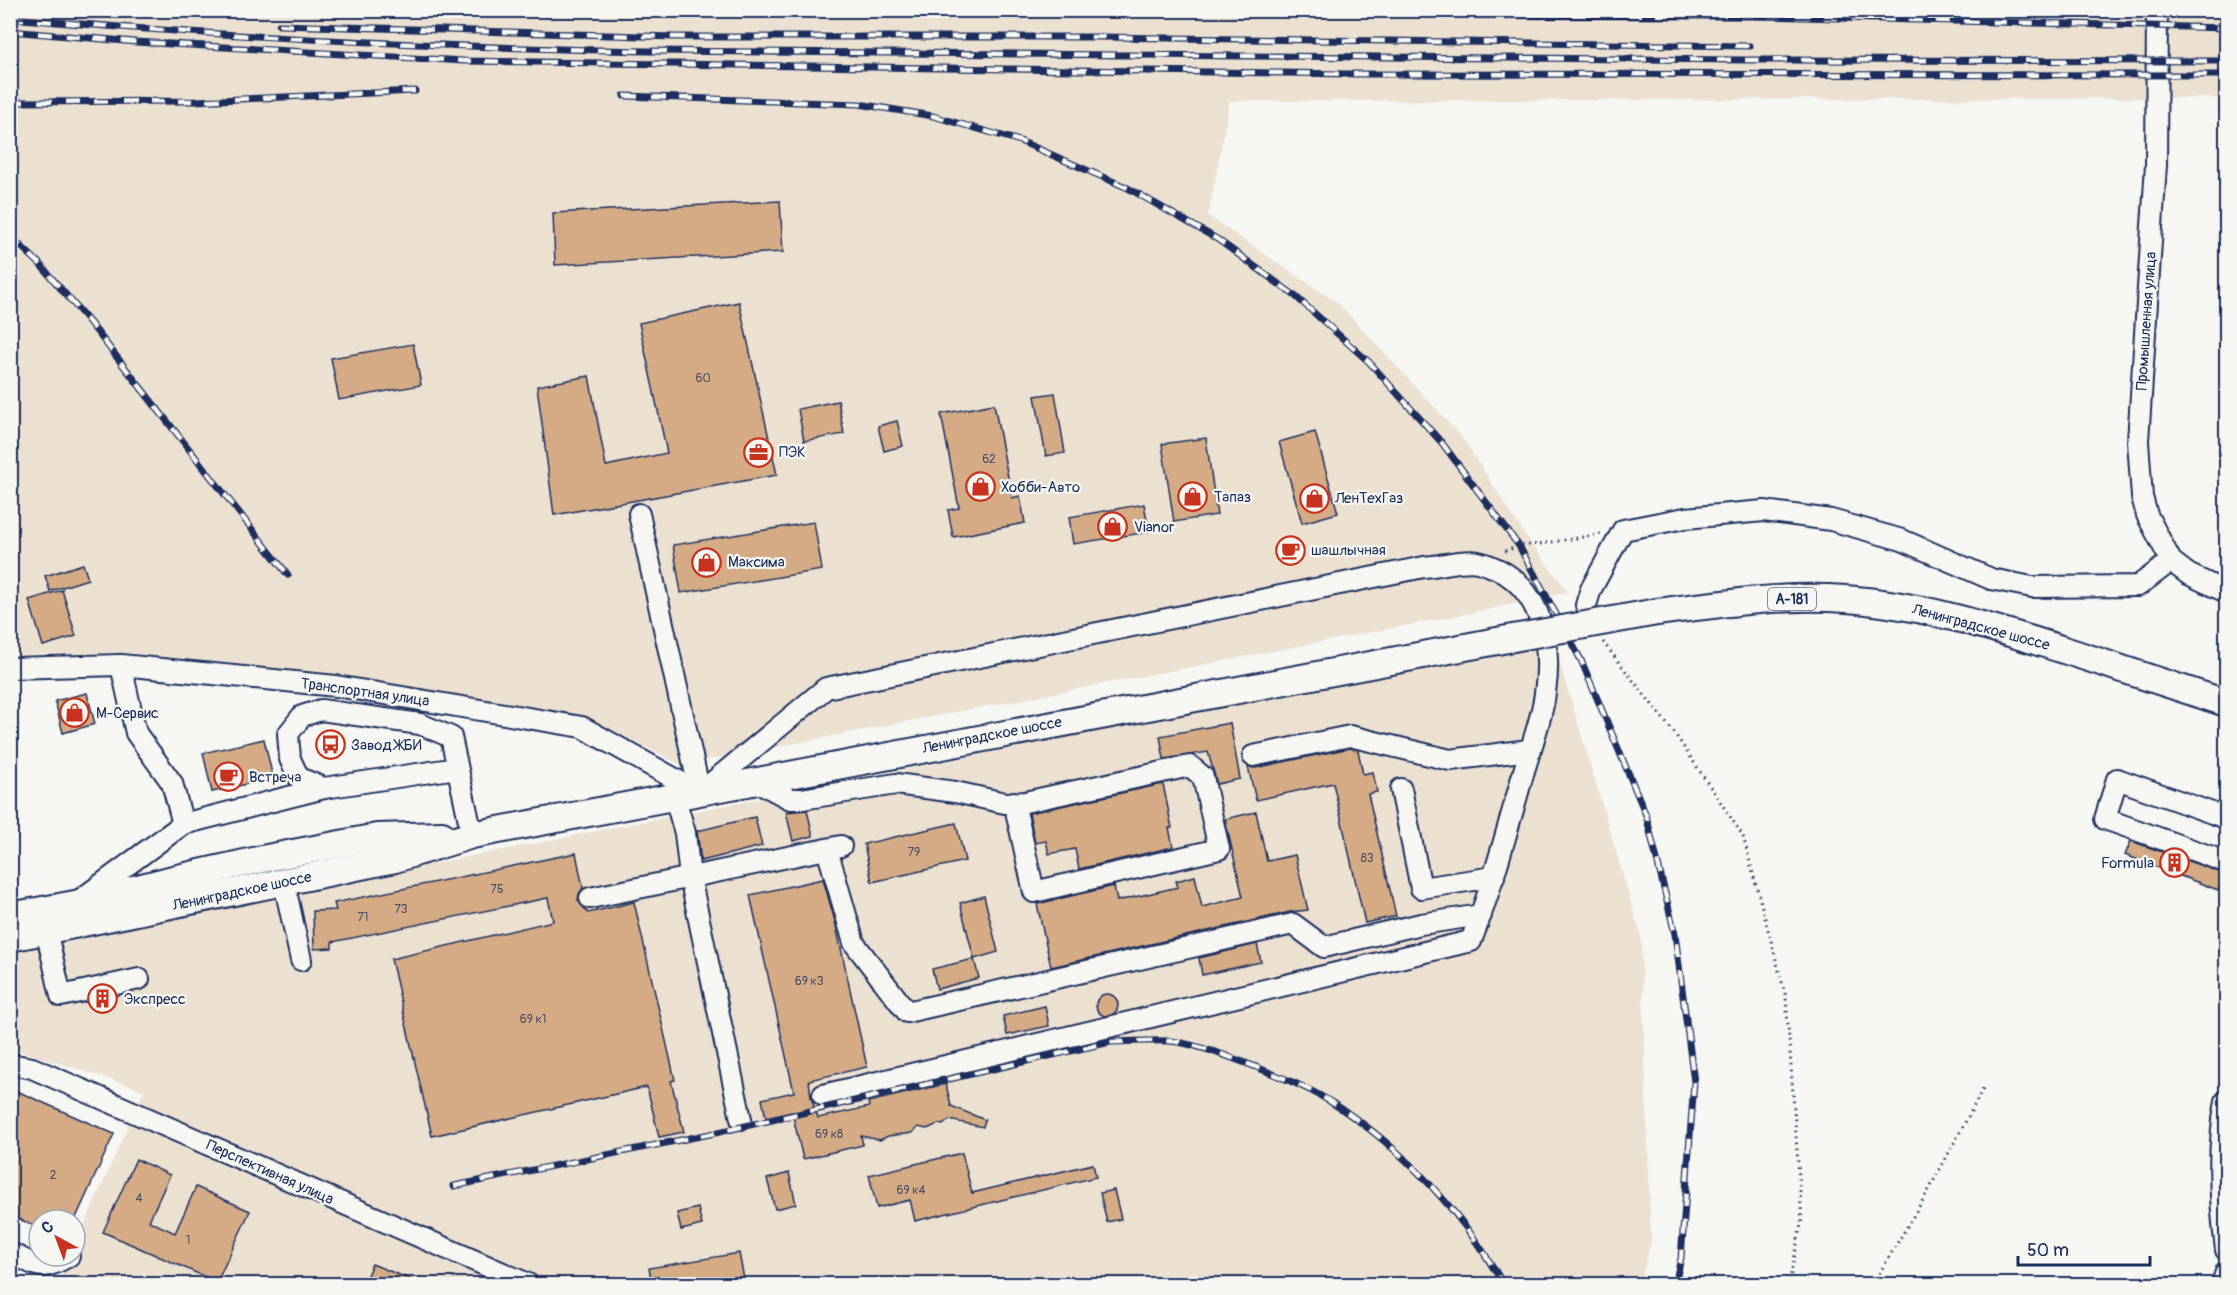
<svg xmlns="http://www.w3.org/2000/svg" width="2237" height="1295" viewBox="0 0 2237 1295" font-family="Pangolin,sans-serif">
  <rect width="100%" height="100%" fill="#f6f6f2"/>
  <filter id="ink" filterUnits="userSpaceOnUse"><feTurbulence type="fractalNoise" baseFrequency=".0167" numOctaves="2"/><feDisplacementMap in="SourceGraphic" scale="12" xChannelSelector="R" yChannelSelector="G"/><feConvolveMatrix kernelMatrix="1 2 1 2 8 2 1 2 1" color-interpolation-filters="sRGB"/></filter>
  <g filter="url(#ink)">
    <g fill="#ece0d1">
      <path d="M11 11H2226V98L1230 101 1208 216 1339 304 1461 436 1525 535 1568 592 1486 610 682 765 587 718 340 675 127 653 11 655Z"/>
      <path d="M1553 640 1641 936 1651 1240 1640 1284H77L61 1277 70 1256H75V1246L144 1090 11 1048V948Z"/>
    </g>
    <g fill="#d4ab85" stroke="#1b2f5e" stroke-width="1.5">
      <path d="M780 201 783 252 555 265 553 213Z"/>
      <path d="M739 302 777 475 554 515 537 386 589 376 606 466 667 453 639 323Z"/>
      <path d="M413 344 421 385 339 400 331 358Z"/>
      <path d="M1055 393 1065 453 1046 456 1035 396Z"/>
      <path d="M838 401 844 434 804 441 798 409Z"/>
      <path d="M994 404 1012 498 1020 496 1025 523 953 537 948 510 959 508 941 414Z"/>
      <path d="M897 421 903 446 884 451 878 426Z"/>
      <path d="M1315 432 1338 513 1302 523 1279 442Z"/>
      <path d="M1206 438 1217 515 1174 522 1162 444Z"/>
      <path d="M1144 504 1149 532 1073 544 1069 517Z"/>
      <path d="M814 522 822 570 681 593 673 545Z"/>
      <path d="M83 564 88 579 50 591 45 576Z"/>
      <path d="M62 590 76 636 43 646 29 600Z"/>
      <path d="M87 693 95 724 63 733 55 701Z"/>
      <path d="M1230 723 1240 779 1217 784 1208 752 1164 759 1160 736Z"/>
      <path d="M264 739 273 778 212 792 203 753Z"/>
      <path d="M1350 748 1358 750 1363 774 1373 772 1377 792 1368 794 1396 916 1365 923 1333 783 1256 800 1248 767 1255 768Z"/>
      <path d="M1163 784 1172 828H1169L1173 847 1079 869 1075 849 1049 854 1046 841 1035 843 1029 813Z"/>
      <path d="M807 810 813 836 793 841 786 812Z"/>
      <path d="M1256 812 1267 861 1295 855 1308 910 1290 912 1051 967 1037 904 1114 886 1117 901 1178 887 1176 881 1195 876 1202 907 1243 897 1225 819Z"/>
      <path d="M755 817 762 846 701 861 697 831Z"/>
      <path d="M956 823 965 861 872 882 864 844Z"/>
      <path d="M2131 841 2225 874 2218 890 2125 855Z"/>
      <path d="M576 853 583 888 579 894 578 900 588 913 634 902 675 1080 671 1081 684 1132 659 1137 647 1087 432 1136 391 959 553 921 548 898 332 942V948L314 949 313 911 336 910 334 903Z"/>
      <path d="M823 879 835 921 867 1067 809 1080 811 1097 818 1118 869 1107 868 1102 946 1084 951 1106 985 1120 983 1127 949 1120 943 1125 938 1124 927 1129 918 1127 912 1133 888 1136 880 1140 861 1136 863 1145 803 1159 792 1112 766 1118 762 1099 794 1092 750 895Z"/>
      <path d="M984 896 998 952 974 959 960 903Z"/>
      <path d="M1257 944 1261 962 1202 975 1199 958Z"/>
      <path d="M974 959 979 978 937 989 932 969Z"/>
      <circle cx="1107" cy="1005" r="11"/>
      <path d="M1045 1006 1049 1026 1007 1035 1003 1016Z"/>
      <path d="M10 1088 114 1134 75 1220H39V1228L10 1215Z"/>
      <path d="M962 1153 972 1193 1093 1164 1096 1177 915 1221 910 1200 877 1208 869 1175Z"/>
      <path d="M136 1159 170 1175 149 1221 175 1233 196 1187 250 1211 217 1282 103 1232Z"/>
      <path d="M789 1173 796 1204 775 1209 767 1179Z"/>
      <path d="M1114 1190 1121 1219 1107 1222 1100 1193Z"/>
      <path d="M698 1208 702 1225 681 1230 677 1213Z"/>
      <path d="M739 1253 745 1284H652L649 1268Z"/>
      <path d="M372 1264 422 1284H363Z"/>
    </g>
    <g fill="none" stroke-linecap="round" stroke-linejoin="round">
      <defs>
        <g id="minor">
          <path d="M2157 10 2156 165 2138 441 2142 497 2147 515 2171 561 2188 574 2226 592"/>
          <path d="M639 514 700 793"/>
          <path d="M1586 605 1591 589 1623 530 1685 518 1764 511 1831 520 1902 540 1991 579 2032 587 2138 586 2171 561"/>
          <path d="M121 665 136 733 172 783 183 824"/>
          <path d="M10 668 121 665 336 686 582 727 700 793"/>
          <path d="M1253 756 1350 736 1450 760 1529 750"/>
          <path d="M457 768 324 788 299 778 290 759 288 734 302 716 321 710 420 724 451 737 472 835"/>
          <path d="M756 781 790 799H802L896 784 955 792 1005 803 1025 802 1190 766 1203 777 1219 849 1034 892 1014 802"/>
          <path d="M1401 789 1421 888 1494 877"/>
          <path d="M702 791 826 688 1424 567C1438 566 1465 559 1478 562 1539 577 1553 638 1545 693 1542 721 1527 757 1520 785 1505 838 1491 890 1471 941L823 1095"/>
          <path d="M675 798 685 833 690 877 741 1119"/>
          <path d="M2226 818 2117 779 2105 819 2226 862"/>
          <path d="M827 849 854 943 907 1012 1293 924 1324 947 1421 924 1481 915"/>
          <path d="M284 882 301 960"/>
          <path d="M590 898 841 846"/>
          <path d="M80 900 183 824 324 788"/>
          <path d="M46 930 61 996 139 979"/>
          <path d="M10 1064 32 1068 528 1284"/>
          <path d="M2226 1101C2217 1147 2220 1204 2226 1250"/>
          <path d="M10 1253C40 1266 39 1273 69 1256"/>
          <path d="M2222 1284 2226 1272"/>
        </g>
        <g id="major">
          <path d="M1657 612C1714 605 1771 596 1828 598 1911 601 1989 626 2067 651 2120 668 2173 686 2226 703"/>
          <path d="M10 916 75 904 169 880 267 858 377 837 442 835"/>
          <path d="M10 938 395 859 472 835 1513 638"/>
        </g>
      </defs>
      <use href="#minor" stroke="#1b2f5e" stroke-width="24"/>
      <use href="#major" stroke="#1b2f5e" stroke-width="30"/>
      <g stroke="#1b2f5e" stroke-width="3" stroke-dasharray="1.5 4.5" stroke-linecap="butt">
        <path d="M1505 551 1519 546 1540 544 1601 534"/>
        <path d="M1603 642 1675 734 1743 836 1786 997 1802 1219 1789 1284"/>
        <path d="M1873 1284 1930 1188 1983 1089"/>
      </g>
      <use href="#minor" stroke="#f6f6f2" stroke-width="20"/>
      <use href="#major" stroke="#f6f6f2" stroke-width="26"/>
      <defs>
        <g id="rail">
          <path d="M1376 10 1480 15 1758 16 2226 28"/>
          <path d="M10 18C222 37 434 47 647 51L1748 60 2226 61"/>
          <path d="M279 25 674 37H1098L1750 46"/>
          <path d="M10 31 136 42 464 61 1351 74 2226 75"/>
          <path d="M624 96 859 104 933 116 1020 141 1128 188 1217 239 1294 295 1369 362 1442 443 1519 546 1581 660 1646 815 1675 934 1694 1082 1681 1258 1675 1284"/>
          <path d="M10 102 195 101 415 91"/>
          <path d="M10 236 39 263 90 323 288 575"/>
          <path d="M454 1186 715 1133 1110 1042C1129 1042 1150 1040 1169 1041 1194 1043 1233 1058 1256 1067 1283 1078 1310 1088 1334 1104 1403 1148 1463 1213 1503 1284"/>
        </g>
      </defs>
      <use href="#rail" stroke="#1b2f5e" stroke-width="7"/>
      <use href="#rail" stroke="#f6f6f2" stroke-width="4.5" stroke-dasharray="14" stroke-linecap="butt"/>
      <defs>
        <path id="major-bridge" d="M1513 638 1657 612"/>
      </defs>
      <use href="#major-bridge" stroke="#1b2f5e" stroke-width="30" stroke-linecap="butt"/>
      <use href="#major-bridge" stroke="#f6f6f2" stroke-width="26"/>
    </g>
  </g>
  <defs>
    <symbol id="office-ring" viewBox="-11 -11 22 22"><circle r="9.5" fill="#f6f6f2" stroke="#c8321e" stroke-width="1.5"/><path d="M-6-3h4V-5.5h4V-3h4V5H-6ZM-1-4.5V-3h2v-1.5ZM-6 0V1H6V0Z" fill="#c8321e"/></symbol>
    <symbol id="shop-ring" viewBox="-11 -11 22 22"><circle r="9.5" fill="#f6f6f2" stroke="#c8321e" stroke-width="1.5"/><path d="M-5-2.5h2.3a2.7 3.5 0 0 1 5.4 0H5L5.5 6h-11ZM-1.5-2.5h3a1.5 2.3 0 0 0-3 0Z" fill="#c8321e"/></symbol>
    <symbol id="cafe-ring" viewBox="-11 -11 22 22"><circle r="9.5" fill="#f6f6f2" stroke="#c8321e" stroke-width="1.5"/><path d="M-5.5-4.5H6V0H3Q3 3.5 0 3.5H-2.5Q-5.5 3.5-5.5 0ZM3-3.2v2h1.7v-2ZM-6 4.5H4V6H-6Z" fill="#c8321e"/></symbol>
    <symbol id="bus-ring" viewBox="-11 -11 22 22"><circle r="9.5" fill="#f6f6f2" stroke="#c8321e" stroke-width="1.5"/><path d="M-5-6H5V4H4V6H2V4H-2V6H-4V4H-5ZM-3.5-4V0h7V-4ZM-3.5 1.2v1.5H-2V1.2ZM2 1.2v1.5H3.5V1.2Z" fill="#c8321e"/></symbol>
    <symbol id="building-ring" viewBox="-11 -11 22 22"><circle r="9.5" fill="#f6f6f2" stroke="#c8321e" stroke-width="1.5"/><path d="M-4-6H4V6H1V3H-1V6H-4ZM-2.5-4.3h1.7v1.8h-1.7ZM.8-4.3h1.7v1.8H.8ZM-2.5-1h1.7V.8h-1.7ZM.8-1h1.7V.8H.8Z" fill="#c8321e"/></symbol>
  </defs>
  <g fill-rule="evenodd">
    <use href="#office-ring" x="742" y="436" width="33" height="33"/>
    <use href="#shop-ring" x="964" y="470" width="33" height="33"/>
    <use href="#shop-ring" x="1176" y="480" width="33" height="33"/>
    <use href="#shop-ring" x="1298" y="482" width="33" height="33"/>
    <use href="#shop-ring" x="1096" y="510" width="33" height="33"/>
    <use href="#cafe-ring" x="1274" y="534" width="33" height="33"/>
    <use href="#shop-ring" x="690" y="546" width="33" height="33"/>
    <use href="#shop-ring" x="58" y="696" width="33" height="33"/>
    <use href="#bus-ring" x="314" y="728" width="33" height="33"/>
    <use href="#cafe-ring" x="212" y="760" width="33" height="33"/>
    <use href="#building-ring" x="2158" y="846" width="33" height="33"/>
    <use href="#building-ring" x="86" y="982" width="33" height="33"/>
  </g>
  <g text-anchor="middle" stroke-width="4.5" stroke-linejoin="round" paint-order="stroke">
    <g font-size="12" fill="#494e68">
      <text x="703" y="382">60</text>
      <text x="989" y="463">62</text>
      <text x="914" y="856">79</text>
      <text x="1367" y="862">83</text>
      <text x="497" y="893">75</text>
      <text x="401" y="913">73</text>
      <text x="363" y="921">71</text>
      <text x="809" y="985">69 к3</text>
      <text x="533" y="1023">69 к1</text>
      <text x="829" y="1138">69 к8</text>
      <text x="53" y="1179">2</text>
      <text x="911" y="1194">69 к4</text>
      <text x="139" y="1202">4</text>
      <text x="188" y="1244">1</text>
    </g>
    <rect fill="#f6f6f2" stroke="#5d6b8a" stroke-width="1.5" x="1768" y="588" width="48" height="22" rx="4.5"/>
    <g font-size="14" font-weight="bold" fill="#1b2f5e">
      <text x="1792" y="604">А-181</text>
    </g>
    <g font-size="15" fill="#1b2f5e" stroke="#f6f6f2">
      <text transform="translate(2146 321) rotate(-86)" y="5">Промышленная улица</text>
      <text transform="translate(1981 627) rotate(15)" y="5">Ленинградское шоссе</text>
      <text transform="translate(365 692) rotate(8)" y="5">Транспортная улица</text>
      <text transform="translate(992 735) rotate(-11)" y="5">Ленинградское шоссе</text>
      <text transform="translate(242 891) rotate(-12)" y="5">Ленинградское шоссе</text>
      <text transform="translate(270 1172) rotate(24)" y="5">Перспективная улица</text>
    </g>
    <g font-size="15" fill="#1b2f5e" stroke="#f6f6f2" text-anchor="start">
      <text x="779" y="457">ПЭК</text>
      <text x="1001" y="492">Хобби-Авто</text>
      <text x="1214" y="502">Тапаз</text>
      <text x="1335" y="503">ЛенТехГаз</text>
      <text x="1134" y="532">Vianor</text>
      <text x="1311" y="555">шашлычная</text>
      <text x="728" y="567">Максима</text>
      <text x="96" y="718">М-Сервис</text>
      <text x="351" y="750">Завод ЖБИ</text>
      <text x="249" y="782">Встреча</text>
      <text x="2154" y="868" text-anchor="end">Formula</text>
      <text x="124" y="1004">Экспресс</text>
    </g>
  </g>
  <rect width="2237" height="1295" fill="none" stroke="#f6f6f2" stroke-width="36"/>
  <rect x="18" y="18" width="2201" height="1259" fill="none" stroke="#1b2f5e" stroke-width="2" filter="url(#ink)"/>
  <g transform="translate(57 1238) rotate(319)"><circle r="28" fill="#f6f6f2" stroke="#9ea6b7" stroke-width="1.5"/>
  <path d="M0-4.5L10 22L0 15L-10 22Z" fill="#c8321e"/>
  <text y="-9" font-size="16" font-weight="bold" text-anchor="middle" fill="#1b2f5e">С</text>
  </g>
  <path d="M2018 1256v9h132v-9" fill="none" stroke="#1b2f5e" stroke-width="3"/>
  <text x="2027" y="1256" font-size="18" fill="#1b2f5e" stroke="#f6f6f2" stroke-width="4.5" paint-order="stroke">50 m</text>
</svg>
